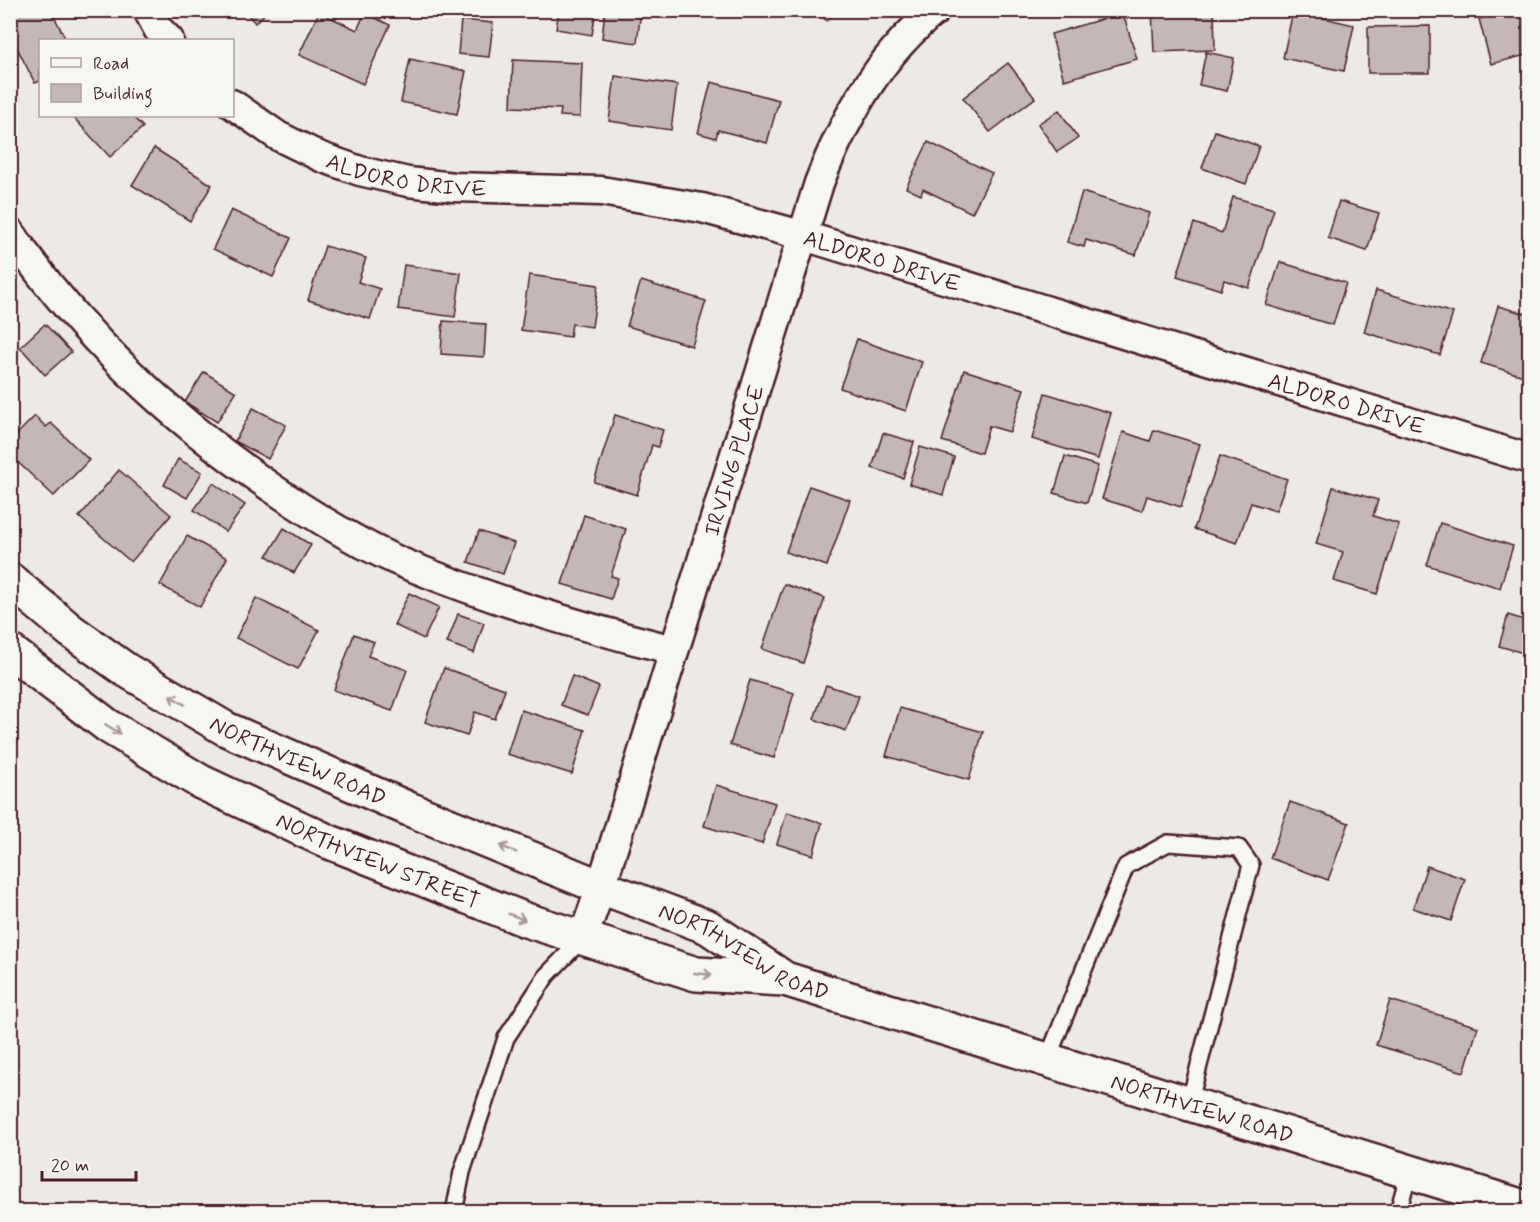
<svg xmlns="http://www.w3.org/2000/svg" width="1540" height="1222" viewBox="0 0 1540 1222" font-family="Mynerve,sans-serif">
  <rect width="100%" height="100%" fill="#ece9e6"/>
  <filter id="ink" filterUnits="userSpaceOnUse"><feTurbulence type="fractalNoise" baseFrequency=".0167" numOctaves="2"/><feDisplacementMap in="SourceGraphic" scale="12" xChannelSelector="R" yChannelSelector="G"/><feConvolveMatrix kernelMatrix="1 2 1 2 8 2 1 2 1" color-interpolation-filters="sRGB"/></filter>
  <g filter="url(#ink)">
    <g fill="#c4b7b7" stroke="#4a1f2b" stroke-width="1.5">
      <path d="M28 10H51L66 40H40V81L35 83 10 34V19Z"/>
      <path d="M244 10H269L255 23Z"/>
      <path d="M559 10H596L592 35 556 29Z"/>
      <path d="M605 10H641L637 43 602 38Z"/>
      <path d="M815 10H836L827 21Z"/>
      <path d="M1152 10H1214L1215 50 1154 52Z"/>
      <path d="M1511 10H1530V54L1491 64 1479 19Z"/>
      <path d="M1293 11 1354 25 1344 71 1283 58Z"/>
      <path d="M319 12 357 30 365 13 390 25 363 84 299 55Z"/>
      <path d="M1123 13 1137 59 1064 80 1051 34Z"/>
      <path d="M461 20 493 23 489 57 458 54Z"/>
      <path d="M1430 26V73H1368V27Z"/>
      <path d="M1206 52 1234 58 1227 91 1199 85Z"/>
      <path d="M410 59 466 71 457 114 401 102Z"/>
      <path d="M513 60 582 63 580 117 560 116 561 109 511 107Z"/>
      <path d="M1008 63 1035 98 990 132 963 98Z"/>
      <path d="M615 76 677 85 671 130 609 121Z"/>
      <path d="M711 82 779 100 767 143 718 130 716 138 698 133Z"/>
      <path d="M1059 110 1078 138 1057 152 1038 124Z"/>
      <path d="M72 116H132L143 127 110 157Z"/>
      <path d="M1215 131 1259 146 1246 184 1202 168Z"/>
      <path d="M928 142 992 173 972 213 923 189 921 195 906 188Z"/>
      <path d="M154 148 212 185 190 221 132 185Z"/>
      <path d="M1082 192 1149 213 1136 255 1086 240 1084 247 1067 242Z"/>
      <path d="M1233 197 1274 209 1249 288 1224 280 1221 290 1177 276 1194 223 1222 233Z"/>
      <path d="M1339 201 1379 213 1367 251 1328 238Z"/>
      <path d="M231 210 291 238 273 277 213 249Z"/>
      <path d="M325 246 366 258 358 282 380 289 370 319 308 300Z"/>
      <path d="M1280 262 1346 283 1333 325 1266 305Z"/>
      <path d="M404 265 461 273 455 317 398 309Z"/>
      <path d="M529 275 598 285 592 327 572 324 570 337 521 330Z"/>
      <path d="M641 281 706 301 692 346 627 326Z"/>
      <path d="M1376 290 1453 313 1440 355 1364 332Z"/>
      <path d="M1498 306 1530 315V378L1481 363Z"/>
      <path d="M443 321 486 324 484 357 441 354Z"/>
      <path d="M45 324 71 352 45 375 20 347Z"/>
      <path d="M857 339 922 362 906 411 840 388Z"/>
      <path d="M964 370 1024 389 1010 432 989 426 981 453 942 441Z"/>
      <path d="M204 372 236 392 217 422 185 402Z"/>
      <path d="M1045 393 1111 413 1098 459 1032 439Z"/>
      <path d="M253 408 286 425 268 459 235 441Z"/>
      <path d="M615 415 663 430 658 447 652 445 637 495 594 482Z"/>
      <path d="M35 416 46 427 51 423 89 460 54 496 10 455V441Z"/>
      <path d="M1154 430 1200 444 1181 507 1147 496 1142 511 1102 499 1123 432 1150 441Z"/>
      <path d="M883 433 914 442 903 478 872 468Z"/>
      <path d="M920 447 954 457 943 495 909 484Z"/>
      <path d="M1065 456 1098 466 1087 503 1054 493Z"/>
      <path d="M1220 456 1287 479 1276 511 1251 503 1237 543 1194 529Z"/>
      <path d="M178 459 202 472 187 498 164 485Z"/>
      <path d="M119 470 171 515 131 562 79 517Z"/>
      <path d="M213 483 245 505 226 532 194 510Z"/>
      <path d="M809 486 850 500 827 566 786 552Z"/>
      <path d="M1333 487 1378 500 1373 516 1399 524 1377 594 1334 581 1343 552 1316 544Z"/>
      <path d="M584 515 626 529 611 576 618 578 611 599 562 584Z"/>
      <path d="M1440 523 1513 546 1500 588 1427 565Z"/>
      <path d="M284 528 311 545 294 573 267 556Z"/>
      <path d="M479 531 514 543 503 574 468 562Z"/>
      <path d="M187 536 227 558 200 607 160 585Z"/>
      <path d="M784 584 825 598 803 663 762 649Z"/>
      <path d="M409 593 439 607 424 639 394 625Z"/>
      <path d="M256 598 319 630 298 669 236 638Z"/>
      <path d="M458 614 484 623 474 653 447 643Z"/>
      <path d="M1508 615 1530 622V655L1499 646Z"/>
      <path d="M354 634 374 642 368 656 407 670 392 711 334 690Z"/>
      <path d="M444 668 505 689 495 719 475 712 467 736 425 722Z"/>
      <path d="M572 676 599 687 588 715 561 705Z"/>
      <path d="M750 680 794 693 774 758 730 745Z"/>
      <path d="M826 685 859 696 846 731 814 719Z"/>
      <path d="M900 708 983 732 969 780 886 756Z"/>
      <path d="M521 710 585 730 572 774 507 754Z"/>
      <path d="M716 785 775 803 762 844 704 826Z"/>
      <path d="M1290 802 1349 823 1328 880 1270 858Z"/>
      <path d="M787 812 822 823 813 855 777 844Z"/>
      <path d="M1427 866 1465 879 1451 921 1413 908Z"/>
      <path d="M1390 1000 1478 1027 1464 1072 1376 1045Z"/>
    </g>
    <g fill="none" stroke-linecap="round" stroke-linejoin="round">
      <defs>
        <g id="lane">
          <path d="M1047 1060 1126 866 1168 843 1239 848 1251 865 1189 1104"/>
          <path d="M454 1212 462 1172 506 1038 547 975 583 938"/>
          <path d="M1398 1212 1409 1172"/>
        </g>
        <g id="street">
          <path d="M148 10 158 29 169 40"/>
          <path id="s1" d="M232 104 278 136 321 157 360 171 408 182 454 187 601 191 702 208 801 235 1530 459"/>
          <path d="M10 232C80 335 170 418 272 488 316 518 361 546 410 566 495 601 585 628 674 650"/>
          <path id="s2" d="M583 938 601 887 819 183C844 119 880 54 936 10"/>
        </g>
        <g id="secondary">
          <path id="s3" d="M10 580 71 631 126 670 226 729 409 809 601 887 708 927 785 979 1530 1209"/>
          <path id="s4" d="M10 651 108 726 201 782 327 841 526 920 696 974 784 979"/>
        </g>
      </defs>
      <use href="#lane" stroke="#4a1f2b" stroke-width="20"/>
      <use href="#street" stroke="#4a1f2b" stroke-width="33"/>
      <use href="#secondary" stroke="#4a1f2b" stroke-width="38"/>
      <use href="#lane" stroke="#f6f6f2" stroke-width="15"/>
      <use href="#street" stroke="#f6f6f2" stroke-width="28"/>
      <use href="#secondary" stroke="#f6f6f2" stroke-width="33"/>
    </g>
    <defs><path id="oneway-shaft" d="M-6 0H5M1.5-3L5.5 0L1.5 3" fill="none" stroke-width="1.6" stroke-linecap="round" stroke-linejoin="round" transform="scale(1.5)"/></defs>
    <g stroke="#a99598">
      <use href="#oneway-shaft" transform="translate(177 700) rotate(-149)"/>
      <use href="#oneway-shaft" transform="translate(113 729) rotate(32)"/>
      <use href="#oneway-shaft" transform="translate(508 849) rotate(-158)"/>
      <use href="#oneway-shaft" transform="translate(517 917) rotate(20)"/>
      <use href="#oneway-shaft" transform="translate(703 974) rotate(6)"/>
    </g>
  </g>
  <g text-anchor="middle" stroke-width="4.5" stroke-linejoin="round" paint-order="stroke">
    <g font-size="22" fill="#4a1f2b" stroke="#f6f6f2">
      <text dy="8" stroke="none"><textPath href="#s1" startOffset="192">ALDORO DRIVE</textPath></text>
      <text dy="8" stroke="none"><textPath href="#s1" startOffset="678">ALDORO DRIVE</textPath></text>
      <text dy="8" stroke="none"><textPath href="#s1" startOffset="1164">ALDORO DRIVE</textPath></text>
      <text dy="8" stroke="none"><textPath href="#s2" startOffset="501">IRVING PLACE</textPath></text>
      <text dy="8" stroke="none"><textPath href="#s3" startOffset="342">NORTHVIEW ROAD</textPath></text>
      <text dy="8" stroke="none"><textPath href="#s4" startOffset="426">NORTHVIEW STREET</textPath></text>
      <text dy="8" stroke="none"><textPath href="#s3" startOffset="828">NORTHVIEW ROAD</textPath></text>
      <text dy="8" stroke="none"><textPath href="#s3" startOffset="1314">NORTHVIEW ROAD</textPath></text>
    </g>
  </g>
  <rect width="1540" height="1222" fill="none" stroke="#f6f6f2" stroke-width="36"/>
  <rect x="18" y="18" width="1504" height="1186" fill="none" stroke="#4a1f2b" stroke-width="2" filter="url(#ink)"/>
  <rect x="39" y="39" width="195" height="78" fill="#f6f6f2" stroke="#b1a0a2" stroke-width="1.5"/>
  <rect x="51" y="58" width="30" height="9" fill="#f6f6f2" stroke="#b1a0a2" stroke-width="1.5"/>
  <text x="93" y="69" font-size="18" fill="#4a1f2b">Road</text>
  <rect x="51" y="84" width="30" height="18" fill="#c4b7b7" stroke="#b1a0a2" stroke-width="1.5"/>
  <text x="93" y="99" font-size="18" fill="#4a1f2b">Building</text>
  <path d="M42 1171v9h94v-9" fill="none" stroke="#4a1f2b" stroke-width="3"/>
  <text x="51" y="1171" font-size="18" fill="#4a1f2b" stroke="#f6f6f2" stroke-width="4.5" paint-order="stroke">20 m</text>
</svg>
